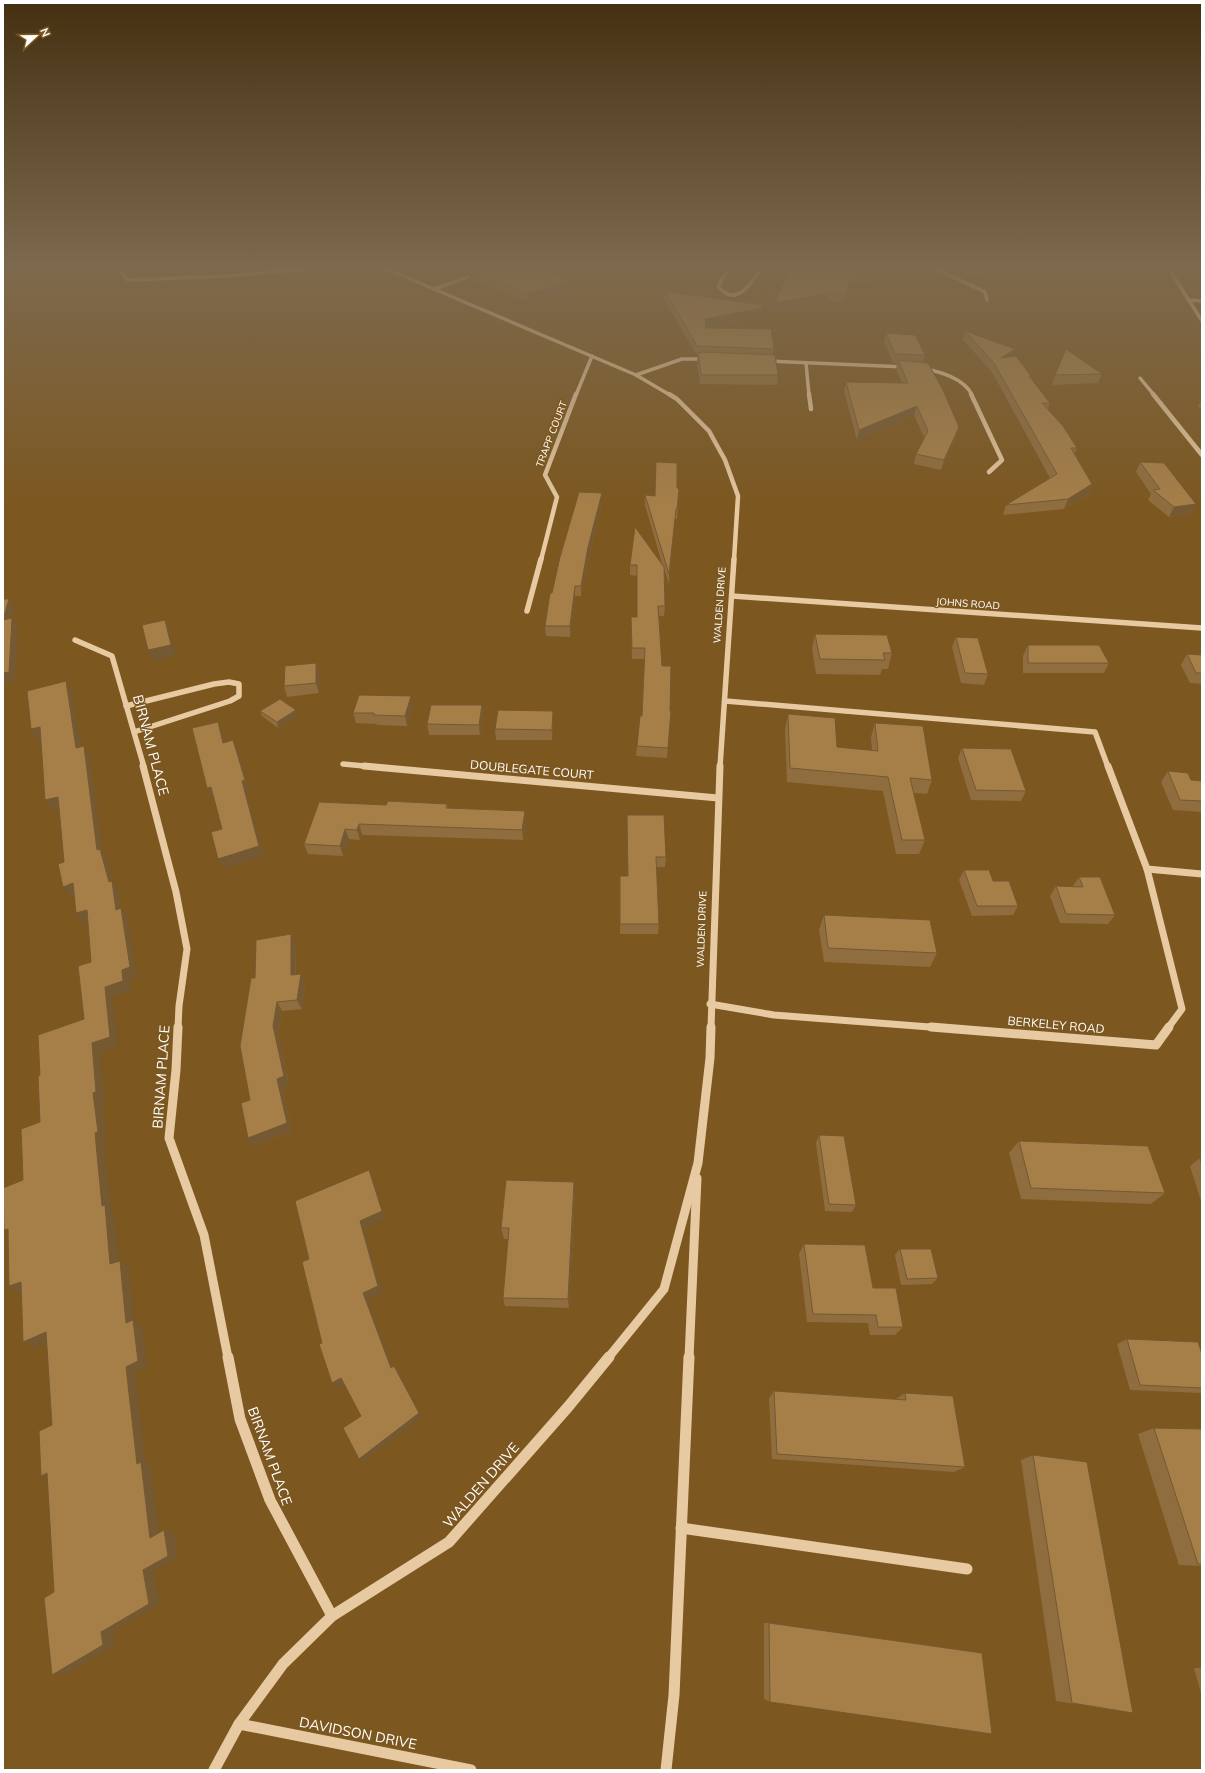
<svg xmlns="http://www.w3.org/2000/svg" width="1205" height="1773" viewBox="0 0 1205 1773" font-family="Mulish,sans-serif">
  <rect width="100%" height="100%" fill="#7c571f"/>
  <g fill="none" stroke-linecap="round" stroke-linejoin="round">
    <g stroke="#e7caa2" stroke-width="3.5">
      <path d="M113 264 128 280 227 276 304 269 320 264"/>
      <path d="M375 264 636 375 670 395"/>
      <path d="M732 264 718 286C737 311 755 278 764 264"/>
      <path d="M926 264 985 292 987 300"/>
      <path d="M1166 264 1202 321"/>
      <path d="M434 289 477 274"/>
      <path d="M1188 300 1202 301"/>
      <path d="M767 361 905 367"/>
      <path d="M806 363 809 395"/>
      <path d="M923 368C940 372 964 378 972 395"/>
      <path d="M636 375 682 359H707"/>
      <path d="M1140 378 1154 395"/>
      <path d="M576 395 592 356"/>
    </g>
    <g stroke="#e7caa2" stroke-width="4.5">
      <path d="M669 394 677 399 709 431 725 460 738 496 734 560"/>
      <path d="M809 394 811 409"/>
      <path d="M971 394 1002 460 989 472"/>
      <path d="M1153 394 1202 455"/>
      <path d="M541 560 557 497 545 475 576 394"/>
    </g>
    <g stroke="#e7caa2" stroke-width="5.5">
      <path d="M732 596 1202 628"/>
      <path d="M527 611 541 559"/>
      <path d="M75 640 112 656 144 767"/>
      <path d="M725 701 1095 732 1108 767"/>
      <path d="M126 706 214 684 229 682 239 684V696L230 701 134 732"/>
      <path d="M343 764 375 767"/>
      <path d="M720 767 734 559"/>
    </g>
    <g stroke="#e7caa2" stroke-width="7">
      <path d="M143 766 176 892 187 949 179 1006 178 1028"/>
      <path d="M364 766 718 798"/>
      <path d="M1108 766 1147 869 1182 1009 1168 1028"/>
      <path d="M1147 869 1202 874"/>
      <path d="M710 1004 774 1015 943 1028"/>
      <path d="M711 1028 720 766"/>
    </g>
    <g stroke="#e7caa2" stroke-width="9">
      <path d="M178 1027 176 1070 169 1138 204 1235 228 1358"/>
      <path d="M931 1027 1156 1045 1169 1027"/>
      <path d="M608 1358 664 1289 698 1163 710 1058 711 1027"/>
      <path d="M689 1358 697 1178"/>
    </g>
    <g stroke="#e7caa2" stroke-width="11">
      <path d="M228 1357 240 1419 270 1500 332 1616"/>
      <path d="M681 1528 967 1569"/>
      <path d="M239 1724 471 1770"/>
      <path d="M214 1770 239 1724 283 1664 332 1616 449 1542 568 1407 609 1357"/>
      <path d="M666 1770 674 1695 689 1357"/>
    </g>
  </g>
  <g fill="#8f6d3e">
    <path d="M436 264H564L551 268V272L571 281V289L529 302 470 280 469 274 461 276 436 265Z"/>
    <path d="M669 264H704L696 273Z"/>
    <path d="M791 264 918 271 917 279 852 282 843 303 827 301 774 311Z"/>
    <path d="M959 264H1007L1010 265 1007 274 967 276Z"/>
    <path d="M665 291 762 308 761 317 706 327V328L774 349 773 355 778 375 777 385 700 384 697 361 698 355H697L664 300Z"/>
    <path d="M965 331 1015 349 1013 356 1031 376 1030 378 1050 403 1048 409 1077 448 1074 454 1092 484 1088 494 1064 509 1003 515 1006 505 1050 478 992 372 963 340Z"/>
    <path d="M886 333 925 355 923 362 956 436 941 470 914 464 916 454 925 439 914 415 857 440 844 391 846 382 902 383 896 369 897 363H893L884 342Z"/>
    <path d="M1102 374 1098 383 1052 385 1055 375Z"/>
    <path d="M1202 399V410L1198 406Z"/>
    <path d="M1140 462 1196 504 1190 514 1169 517 1148 500 1151 494 1136 472Z"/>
    <path d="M677 488 679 489 677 519H675L669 584 664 568 665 606 664 616H659L662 666 670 711H671L667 758 636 756 637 746 642 716 645 659H632L631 617H637V576L630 575V565L663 567 645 505V495L655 496Z"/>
    <path d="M602 503 589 557 581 596H575L570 637 546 636 545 626 552 593Z"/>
    <path d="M815 634 892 653 888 669H882L880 675 816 674 812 649Z"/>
    <path d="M956 637 988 674 984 685 961 683 952 647Z"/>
    <path d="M1028 645 1109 663 1104 673H1023V656Z"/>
    <path d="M1187 654 1202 655V684L1190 683 1181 665Z"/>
    <path d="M316 663 319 673V693L287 697 284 686Z"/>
    <path d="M482 705 483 716 480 735H429L427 724Z"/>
    <path d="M413 707 407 726 377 725 376 724 356 723 353 713Z"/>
    <path d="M296 710 298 715 278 728 262 716 260 711Z"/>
    <path d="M788 714 837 747 872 751 871 737 875 723 932 780 927 794 913 793 925 840 919 854H896L883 791 787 782 785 729Z"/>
    <path d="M553 721 552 740H496L495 729Z"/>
    <path d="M962 748 1026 791 1021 801 971 800 958 758Z"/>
    <path d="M1168 771 1191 780 1202 781V812L1173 810 1161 782Z"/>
    <path d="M447 804 448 808 525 811 526 821 523 840 362 835 360 840 349 839 343 856 308 854 304 844 386 805Z"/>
    <path d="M627 815 666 857 665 867H656L659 924 658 934H620V876H628Z"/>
    <path d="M964 870 993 881 1018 906 1013 915 972 916 959 880Z"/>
    <path d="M1079 877 1115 915 1108 924 1060 923 1050 896 1056 886H1073Z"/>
    <path d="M824 915 937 953 930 967 824 962 819 930Z"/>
    <path d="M295 944 296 975 305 983 302 1009 282 1011 278 1035 289 1085 282 1087 292 1131 253 1146 248 1138 255 978Z"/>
    <path d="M819 1135 856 1205 852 1212 825 1211 816 1143Z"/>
    <path d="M1019 1141 1165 1193 1151 1204 1021 1199 1009 1153Z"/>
    <path d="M1200 1158H1202V1204L1190 1166Z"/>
    <path d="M575 1193 569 1308 505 1306 503 1298 508 1239H504L501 1228Z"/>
    <path d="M804 1244 873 1288 903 1327 895 1335H870L868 1323 807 1322 799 1254Z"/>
    <path d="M900 1249 938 1278 932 1284 901 1285 895 1255Z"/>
    <path d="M1127 1339 1202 1354V1393L1130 1390 1117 1344Z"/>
    <path d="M774 1391 896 1399 905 1393 965 1467 954 1472 772 1459 769 1398Z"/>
    <path d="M1154 1428 1202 1429V1566L1179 1565 1138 1434Z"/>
    <path d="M1033 1455 1133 1713 1056 1701 1021 1460Z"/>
    <path d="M764 1623H769L770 1702 764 1699Z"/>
    <path d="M1194 1668H1202V1697Z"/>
  </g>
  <g fill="#745932">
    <path d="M472 264H497L469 272V274L461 276 460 268Z"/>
    <path d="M543 264H564L551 268V273L542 268Z"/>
    <path d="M698 264H704L696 273 697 266Z"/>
    <path d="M853 274 852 282 843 303 845 295Z"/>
    <path d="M571 281V289L529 302V293Z"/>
    <path d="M829 293 827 301 774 311 775 303Z"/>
    <path d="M762 308 761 317 704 327 705 319Z"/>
    <path d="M1015 349 1012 358H1001Z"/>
    <path d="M917 406 914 415 857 440 859 430Z"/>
    <path d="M959 427 956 436 941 470 944 460Z"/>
    <path d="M1092 484 1088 494 1064 509 1068 499Z"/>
    <path d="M602 493V503L589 557 581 596V586L588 547Z"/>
    <path d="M1196 504 1190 514 1169 517 1174 507Z"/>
    <path d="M676 509 675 519 669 584V574Z"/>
    <path d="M575 586V596L570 637V626Z"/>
    <path d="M9 599 15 608 9 629 3 620Z"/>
    <path d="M12 618 18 627 15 681 3 684V673Z"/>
    <path d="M165 620 169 630 176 655 153 661 148 650Z"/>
    <path d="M316 663 319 673V693L316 683Z"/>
    <path d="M66 681 72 692 83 759 76 748Z"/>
    <path d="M411 696 413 707 407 726 405 716Z"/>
    <path d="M482 705 483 716 480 735 479 725Z"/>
    <path d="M296 710 298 715 278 728 277 722Z"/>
    <path d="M553 711V721L552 740V730Z"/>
    <path d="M218 722 222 732 228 753 223 743Z"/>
    <path d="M40 727 47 738 38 740 31 729Z"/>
    <path d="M233 740 238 750 250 790 246 791 264 856 223 869 218 859 242 781Z"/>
    <path d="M84 746 90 757 103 854 107 860 113 882 119 892 123 920 116 910 109 882 97 850Z"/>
    <path d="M211 787 216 797 212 798 207 788Z"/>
    <path d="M58 797 65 808 53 811 45 800Z"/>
    <path d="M525 811 526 821 523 840 522 830Z"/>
    <path d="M359 824 362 835 360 840 357 830Z"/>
    <path d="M345 829 349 839 343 856 340 846Z"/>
    <path d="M73 883 81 894 71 897 63 887Z"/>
    <path d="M121 908 128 919 137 977 129 980 131 991 112 997 118 1046 100 1052 105 1101 102 1102 107 1140 104 1141 111 1209 114 1212 120 1271 110 1264 102 1206 95 1133 92 1043 105 987 122 970Z"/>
    <path d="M87 910 94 921 84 924 76 913Z"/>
    <path d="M291 934 295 944 296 984 291 975Z"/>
    <path d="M301 974 305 983 302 1009 297 1000Z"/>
    <path d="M277 1002 282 1011 278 1035 289 1085 282 1087 292 1131 253 1146 248 1138 277 1079 273 1026Z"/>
    <path d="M369 1170 373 1178 385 1219 364 1228 383 1292 367 1299 395 1373 391 1368 363 1293 360 1221Z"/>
    <path d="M574 1182 575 1193 569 1308 568 1299Z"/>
    <path d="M120 1261 129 1268 134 1321 142 1326 147 1367 135 1372 146 1464 151 1465 160 1540 150 1538 137 1464 126 1367V1323Z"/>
    <path d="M21 1282 32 1288 20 1293 9 1286Z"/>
    <path d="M46 1332 58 1338 34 1348 23 1342Z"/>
    <path d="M394 1366 398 1371 422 1417 363 1462 359 1459Z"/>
    <path d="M341 1378 346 1383 337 1388 332 1383Z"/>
    <path d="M47 1473 54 1479 41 1476Z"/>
    <path d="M164 1530 174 1532 178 1557 154 1571 160 1604 113 1631 115 1645 66 1674 52 1675 101 1632 143 1570Z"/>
  </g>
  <g fill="#a67f48" stroke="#745932">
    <path d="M451 264H472L460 268Z"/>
    <path d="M492 264H548L551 265 542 268 571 281 529 293 469 272Z"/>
    <path d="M791 264H919L918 271 853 274 845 295 829 293 775 303Z"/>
    <path d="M967 264H1007L1010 265 969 268Z"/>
    <path d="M665 291 762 305V308L705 319 706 328 771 329 774 349 697 346Z"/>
    <path d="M965 331 1015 349 1001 358 1016 356 1031 376H1029L1050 403H1042L1063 426 1077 448H1071L1092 484 1068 499 1006 505 1057 474 994 363Z"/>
    <path d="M886 333 915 335 925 355 895 354Z"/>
    <path d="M1066 349 1102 374 1055 375Z"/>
    <path d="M703 352 775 355 778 375H701L698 353Z"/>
    <path d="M898 360 928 363 942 388 959 427 944 460 916 454 928 431 917 406 859 430 846 382 908 383Z"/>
    <path d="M656 462 677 463V488L679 489 677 509H676L669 574 645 495 655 496Z"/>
    <path d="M1140 462 1164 463 1196 504 1174 507 1153 490 1160 489Z"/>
    <path d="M579 492 602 493 588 547 581 586H575L570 626H545L550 593H552L560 557Z"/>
    <path d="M635 527 664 567 665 606H658L662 666H671L670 711H671L668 748 637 746 640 716H642L645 648H632L631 617H637V565H630Z"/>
    <path d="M3 599H9L3 620Z"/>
    <path d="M12 618 9 672 3 673V620Z"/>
    <path d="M165 620 171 645 148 650 142 625Z"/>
    <path d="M815 634 887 635 892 653H883L885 660 820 659Z"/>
    <path d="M956 637 978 638 988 674 965 673Z"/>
    <path d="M1028 645H1099L1109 663H1028Z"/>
    <path d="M1187 654 1202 655V673H1196Z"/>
    <path d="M316 663V683L284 686 285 666Z"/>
    <path d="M66 681 76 748 84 746 97 850 100 849 109 882 112 881 116 910 121 908 130 967 122 970 123 981 105 987 110 1037 92 1043 96 1092 93 1093 98 1132 95 1133 102 1206 105 1205 110 1264 120 1261 126 1323 133 1320 138 1361 126 1367 137 1464 141 1462 150 1538 164 1530 168 1556 143 1570 149 1604 101 1632 103 1645 52 1675 44 1598 54 1592 47 1473 41 1476 39 1431 52 1425 46 1332 23 1342 21 1282 9 1286 8 1229 4 1230 3 1188 23 1180 21 1129 40 1122 38 1076 40 1075 38 1035 84 1019 78 966 91 962 87 910 76 913 73 883 63 887 58 864 64 862 58 797 45 800 40 727 31 729 27 691Z"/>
    <path d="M359 695 411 696 405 716 374 715V713H353Z"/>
    <path d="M280 699 296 710 277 722 260 711Z"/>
    <path d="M431 705H482L479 725 427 724Z"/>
    <path d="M498 710 553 711 552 730 495 729Z"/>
    <path d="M788 714 835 718 837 747 878 751 875 723 923 726 932 780 910 778 925 840H902L888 777 790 768Z"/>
    <path d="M218 722 223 743 233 740 245 780 242 781 259 846 218 859 211 832 222 829 211 787 207 788 192 728Z"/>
    <path d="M962 748 1011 749 1026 791 976 790Z"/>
    <path d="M1168 771 1188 773 1191 780 1202 781V801L1180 800Z"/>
    <path d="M388 801 447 804 446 808 525 811 522 830 359 824 357 830 345 829 340 846 304 844 319 802 386 805Z"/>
    <path d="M627 815H664L666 857H656L659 924H620V876H628Z"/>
    <path d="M964 870H989L993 881H1009L1018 906H977Z"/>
    <path d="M1079 877H1100L1115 915 1066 914 1056 886 1083 887Z"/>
    <path d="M824 915 930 920 937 953 828 948Z"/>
    <path d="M291 934V975L301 974 297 1000 277 1002 273 1026 284 1076 277 1079 287 1123 248 1138 241 1103 250 1100 240 1046 251 978H255L256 940Z"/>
    <path d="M819 1135 844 1136 856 1205 829 1204Z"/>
    <path d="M1019 1141 1148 1146 1165 1193 1031 1188Z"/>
    <path d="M1200 1158H1202V1165Z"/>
    <path d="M369 1170 382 1211 360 1221 378 1286 363 1293 391 1368 394 1366 419 1413 359 1459 343 1428 361 1416 341 1378 332 1383 319 1344 322 1343 302 1262 309 1259 295 1201Z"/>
    <path d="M506 1180 574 1182 568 1299 503 1298 509 1228H501Z"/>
    <path d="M804 1244 865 1245 873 1288H896L903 1327H878L876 1315 813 1314Z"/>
    <path d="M900 1249H931L938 1278 907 1279Z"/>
    <path d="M1127 1339 1198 1342 1202 1354V1388L1140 1385Z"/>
    <path d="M774 1391 906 1400 905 1393 953 1396 965 1467 777 1454Z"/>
    <path d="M1154 1428 1202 1429V1564H1198Z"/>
    <path d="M1033 1455 1087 1462 1133 1713 1072 1703Z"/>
    <path d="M769 1623 982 1653 992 1734 770 1702Z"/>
  </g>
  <linearGradient id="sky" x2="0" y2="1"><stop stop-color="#443011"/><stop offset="0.52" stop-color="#7d694d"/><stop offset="1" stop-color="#7d694d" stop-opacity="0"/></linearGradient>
  <rect width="1205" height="512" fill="url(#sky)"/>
  <g text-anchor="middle" stroke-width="3" stroke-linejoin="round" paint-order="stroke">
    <g font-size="10" fill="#fff" stroke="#7c571f">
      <text transform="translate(551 434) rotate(-69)" y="4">TRAPP COURT</text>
      <text transform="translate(968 603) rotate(4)" y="4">JOHNS ROAD</text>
      <text transform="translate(719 605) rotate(-86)" y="4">WALDEN DRIVE</text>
      <text transform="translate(701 929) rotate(-88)" y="4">WALDEN DRIVE</text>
    </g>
    <g font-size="12" fill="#fff" stroke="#7c571f">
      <text transform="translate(532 770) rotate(5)" y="4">DOUBLEGATE COURT</text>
      <text transform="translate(1056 1025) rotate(5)" y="4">BERKELEY ROAD</text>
    </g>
    <g font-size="14" fill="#fff" stroke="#7c571f">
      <text transform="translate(151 745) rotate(75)" y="5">BIRNAM PLACE</text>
      <text transform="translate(161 1077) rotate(-86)" y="5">BIRNAM PLACE</text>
      <text transform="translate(270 1456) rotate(70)" y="5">BIRNAM PLACE</text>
      <text transform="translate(481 1485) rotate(-49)" y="5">WALDEN DRIVE</text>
      <text transform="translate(358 1733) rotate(11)" y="5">DAVIDSON DRIVE</text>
    </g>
  </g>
  <rect width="1205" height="1773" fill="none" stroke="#ffffff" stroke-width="8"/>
  <g transform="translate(36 36) rotate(68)" stroke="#7c571f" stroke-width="3" paint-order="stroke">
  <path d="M0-3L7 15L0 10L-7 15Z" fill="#ffffff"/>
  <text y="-6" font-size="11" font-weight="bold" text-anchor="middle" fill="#ffffff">N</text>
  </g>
</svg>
